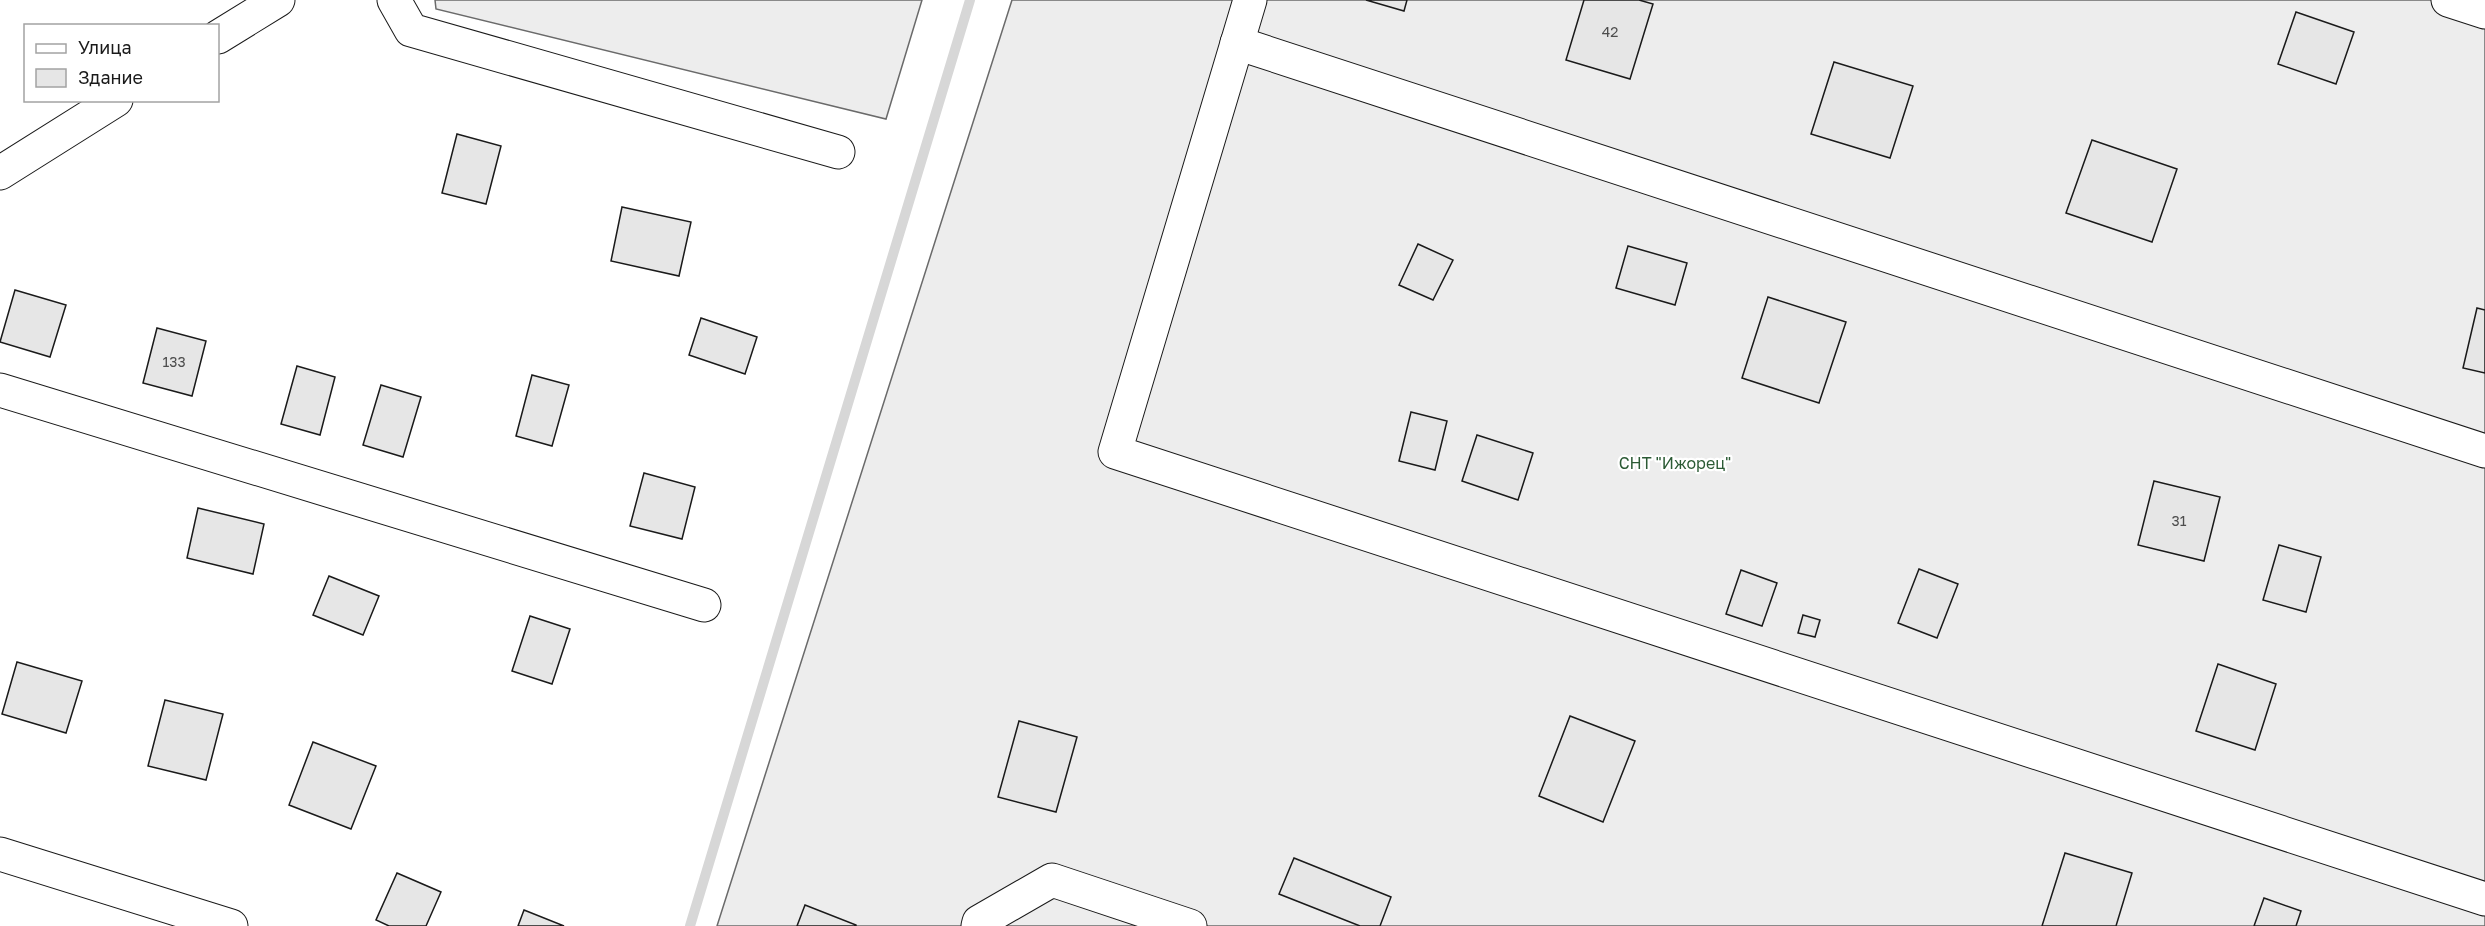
<svg xmlns="http://www.w3.org/2000/svg" width="2485" height="926" viewBox="0 0 2485 926" font-family="'Golos Text',sans-serif">
  <rect width="100%" height="100%" fill="#fff"/>
  <g fill="#ededed" stroke="#6a6a6a" stroke-width="1.5">
    <path d="M435 0H922L886 119 436 9Z"/>
    <path d="M1012 0H2485V926H717Z"/>
  </g>
  <g fill="none" stroke-linecap="round" stroke-linejoin="round">
    <path stroke="#d7d7d7" stroke-width="10" d="M690 926 970 0"/>
  </g>
  <g fill="#e6e6e6" stroke="#1a1a1a" stroke-width="1.5">
    <path d="M1366 0H1407L1404 11Z"/>
    <path d="M1584 0H1639L1653 4 1630 79 1566 60Z"/>
    <path d="M2296 12 2354 32 2336 84 2278 64Z"/>
    <path d="M1834 62 1913 86 1890 158 1811 134Z"/>
    <path d="M457 134 501 146 486 204 442 193Z"/>
    <path d="M2092 140 2177 169 2152 242 2066 213Z"/>
    <path d="M622 207 691 222 679 276 611 261Z"/>
    <path d="M1418 244 1453 260 1433 300 1399 285Z"/>
    <path d="M1628 246 1687 263 1675 305 1616 288Z"/>
    <path d="M15 290 66 305 50 357 0 342Z"/>
    <path d="M1768 297 1846 322 1819 403 1742 378Z"/>
    <path d="M2477 308 2485 310V373L2463 368Z"/>
    <path d="M701 318 757 337 745 374 689 355Z"/>
    <path d="M157 328 206 341 192 396 143 383Z"/>
    <path d="M297 366 335 377 320 435 281 424Z"/>
    <path d="M532 375 569 385 552 446 516 436Z"/>
    <path d="M381 385 421 397 403 457 363 445Z"/>
    <path d="M1411 412 1447 421 1435 470 1399 461Z"/>
    <path d="M1477 435 1533 453 1518 500 1462 481Z"/>
    <path d="M644 473 695 487 682 539 630 526Z"/>
    <path d="M2154 481 2220 497 2204 561 2138 545Z"/>
    <path d="M198 508 264 524 253 574 187 558Z"/>
    <path d="M2279 545 2321 557 2306 612 2263 600Z"/>
    <path d="M1919 569 1958 584 1937 638 1898 623Z"/>
    <path d="M1741 570 1777 583 1762 626 1726 614Z"/>
    <path d="M329 576 379 596 363 635 313 615Z"/>
    <path d="M1803 615 1820 620 1815 637 1798 633Z"/>
    <path d="M530 616 570 629 552 684 512 671Z"/>
    <path d="M17 662 82 681 66 733 2 714Z"/>
    <path d="M2218 664 2276 684 2255 750 2196 731Z"/>
    <path d="M165 700 223 714 206 780 148 766Z"/>
    <path d="M1570 716 1635 741 1603 822 1539 796Z"/>
    <path d="M1019 721 1077 737 1056 812 998 797Z"/>
    <path d="M313 742 376 766 351 829 289 805Z"/>
    <path d="M2065 853 2132 873 2116 926H2042Z"/>
    <path d="M1294 858 1391 897 1380 926H1360L1279 894Z"/>
    <path d="M397 873 441 892 426 926H389L376 920Z"/>
    <path d="M2264 898 2301 911 2296 926H2254Z"/>
    <path d="M805 905 856 925V926H797Z"/>
    <path d="M524 910 564 926H518Z"/>
  </g>
  <g fill="none" stroke-linecap="round" stroke-linejoin="round">
    <defs>
      <g id="minor">
        <path d="M394 0 411 30 838 152"/>
        <path d="M1250 0 1115 452 2485 899"/>
        <path d="M2448 0 2485 12"/>
        <path d="M218 37 278 0"/>
        <path d="M1237 43 2485 451"/>
        <path d="M0 173 116 100"/>
        <path d="M0 390 704 605"/>
        <path d="M0 854 231 926"/>
        <path d="M978 926 979 922 1052 880 1190 926"/>
      </g>
    </defs>
    <use href="#minor" stroke="#1a1a1a" stroke-width="35"/>
    <use href="#minor" stroke="#fff" stroke-width="33"/>
  </g>
  <g text-anchor="middle" stroke-width="4.5" stroke-linejoin="round" paint-order="stroke">
    <g font-size="14" fill="#4d4d4d">
      <text x="1610" y="37">42</text>
      <text x="174" y="367">133</text>
      <text x="2179" y="526">31</text>
    </g>
    <g font-size="16" fill="#2b5a34" stroke="#fff">
      <text x="1675" y="469">СНТ "Ижорец"</text>
    </g>
  </g>
  <rect x="24" y="24" width="195" height="78" fill="#ffffff" stroke="#a3a3a3" stroke-width="1.5"/>
  <rect x="36" y="44" width="30" height="9" fill="#ffffff" stroke="#a3a3a3" stroke-width="1.5"/>
  <text x="78" y="54" font-size="18" fill="#1a1a1a">Улица</text>
  <rect x="36" y="69" width="30" height="18" fill="#e6e6e6" stroke="#a3a3a3" stroke-width="1.5"/>
  <text x="78" y="84" font-size="18" fill="#1a1a1a">Здание</text>
</svg>
